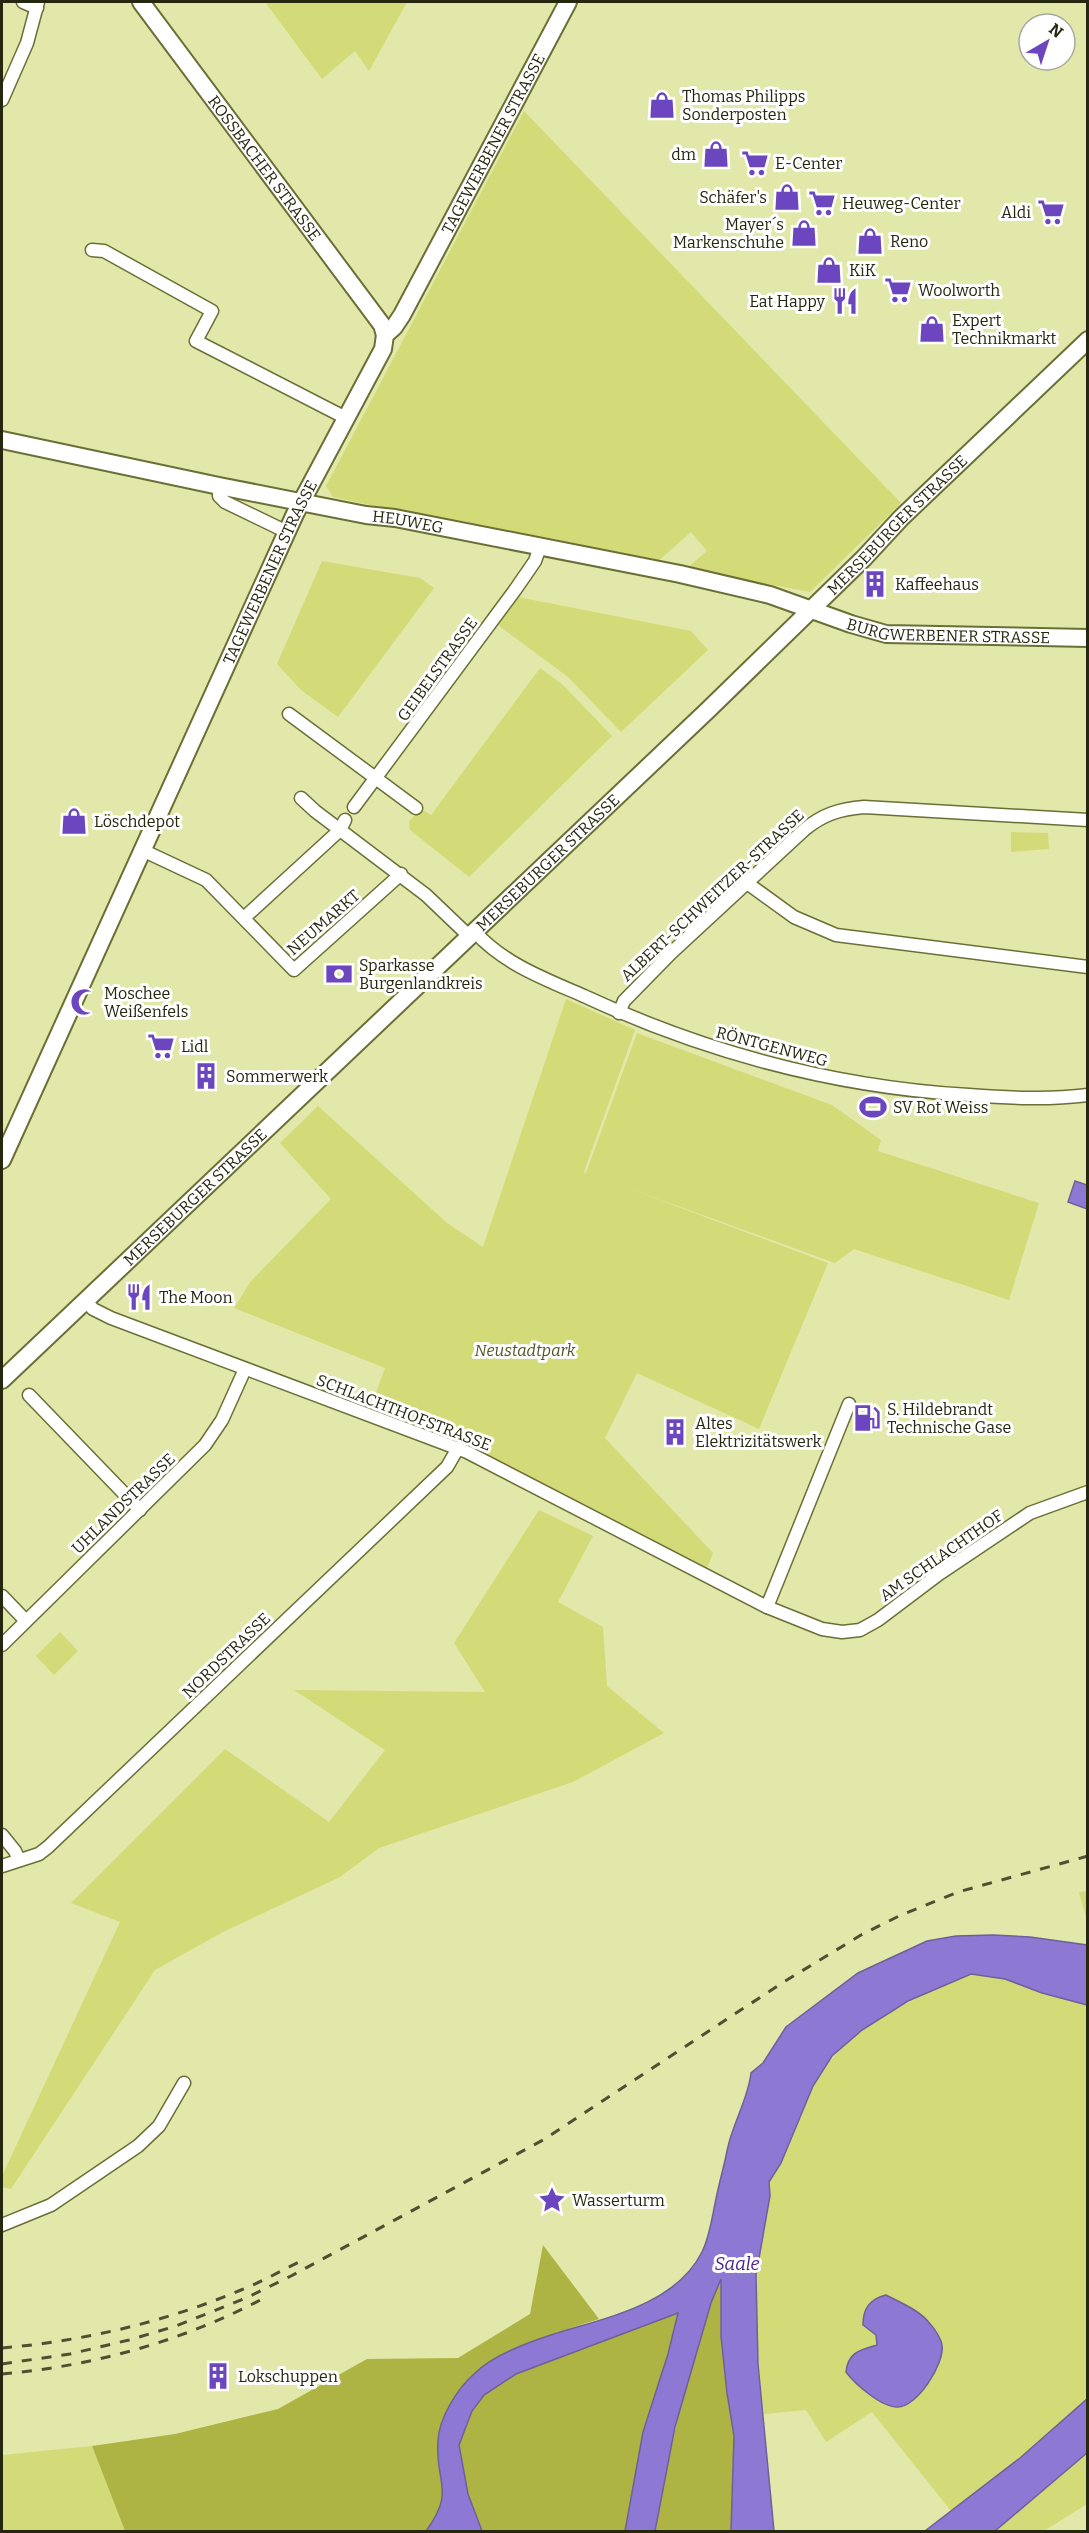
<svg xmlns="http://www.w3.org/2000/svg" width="1089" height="2533" viewBox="0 0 1089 2533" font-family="Bitter,serif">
  <rect width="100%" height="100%" fill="#e1e8aa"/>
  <g fill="#d3db78">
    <path d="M265 2H407L369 71 355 51 322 79Z"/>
    <path d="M524 111 901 503 810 592 686 569 707 551 691 532 656 563 579 550 333 497 326 486Z"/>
    <path d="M322 561 420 578 434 588 338 717 301 690 277 664Z"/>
    <path d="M518 597 691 631 708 650 621 732 568 677 498 625Z"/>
    <path d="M540 668 563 685 612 736 469 877 410 830 409 822 420 808 431 815Z"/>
    <path d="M1011 832 1048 833 1049 849 1011 852Z"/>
    <path d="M566 999 635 1030 584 1172 586 1173 637 1033 832 1105 881 1140 878 1151 1039 1203 1009 1300 854 1249 835 1263 622 1186 828 1263 759 1429 637 1373 605 1438 713 1553 707 1568 465 1443 372 1403 385 1368 234 1308 251 1281 331 1199 280 1143 318 1106 447 1223 483 1247Z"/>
    <path d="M539 1510 593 1536 558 1602 603 1627 607 1686 664 1733 573 1782 379 1848 340 1877 223 1932 155 1970 11 2189 2 2187V2176L120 1922 71 1903 225 1749 329 1822 385 1750 294 1690 485 1692 454 1643Z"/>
    <path d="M60 1632 78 1651 54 1675 36 1656Z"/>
    <path d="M1087 1891H1088L1087 1921 1079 1892Z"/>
    <path d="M971 1974 1005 1979 1042 1993 1087 2005V2399L1020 2458 951 2511 872 2412 826 2442 806 2410 764 2414C759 2368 751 2319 756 2272 760 2242 772 2212 769 2182 789 2152 797 2118 813 2086 845 2026 912 2000 971 1974Z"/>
    <path d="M92 2446 125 2531H2V2455Z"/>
    <path d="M1087 2453V2504L1044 2531 995 2532Z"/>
  </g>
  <g fill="#adb443">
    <path d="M543 2245 599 2319C565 2330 497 2350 473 2375 460 2388 453 2402 447 2418 443 2426 438 2436 438 2444 440 2484 452 2497 426 2531H125L92 2446 175 2434 278 2409 367 2359 458 2358 530 2314Z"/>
    <path d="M721 2277V2336L727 2393 734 2436 731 2531 655 2532C671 2446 688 2358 721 2277Z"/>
    <path d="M679 2312 668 2354 643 2432 625 2531H482L468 2494 459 2445 472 2411 484 2395 516 2374Z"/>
  </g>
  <g fill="#8d78d4" stroke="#6e6099" stroke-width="1.5">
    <path d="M1075 1181 1087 1185V1209L1068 1202Z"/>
    <path d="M993 1935 1030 1937 1087 1945V2005L1042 1993 1005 1979 971 1974 908 2001 862 2030 832 2056 813 2086 781 2163 769 2182 770 2196 756 2275 758 2364 774 2531H731L734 2436 727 2393 721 2336V2279L711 2303 675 2427 655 2531H625L643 2432 668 2354 678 2313 516 2374 484 2395 472 2411 459 2445 468 2494 482 2531H426C456 2491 435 2483 438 2441 439 2418 457 2389 474 2374 493 2355 526 2343 551 2335 603 2318 675 2306 702 2252 710 2236 712 2217 716 2199 719 2183 724 2167 727 2151 732 2124 748 2100 751 2073L763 2063 786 2027 858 1973 927 1941 956 1936Z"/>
    <path d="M886 2295C901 2303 920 2310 931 2325 935 2329 941 2339 942 2345 945 2363 917 2408 897 2407 881 2407 855 2384 846 2372 848 2352 860 2350 877 2345L876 2335 863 2325C863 2308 870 2299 886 2295Z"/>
    <path d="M1087 2399V2453L995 2531H925L1020 2458Z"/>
  </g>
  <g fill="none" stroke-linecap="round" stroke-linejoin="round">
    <defs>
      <g id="street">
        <path d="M23 2 37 8"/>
        <path d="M2 100 27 43 38 2"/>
        <path d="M92 250 104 251 212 311 196 341 346 418"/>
        <path d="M219 486V496L225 502 287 532"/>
        <path d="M289 714 416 808"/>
        <path d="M301 798 315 811 426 895 470 937"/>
        <path d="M354 807 515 590 535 561 540 547"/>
        <path d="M142 850 206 880 294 970 401 874"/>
        <path d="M747 883 794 917 836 935 1088 967"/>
        <path d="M245 917 340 830 345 820"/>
        <path d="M475 932C504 964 545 979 584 996 707 1053 833 1087 969 1095 1009 1098 1048 1100 1088 1095"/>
        <path d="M619 1013 624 1001 671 953 804 830C823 814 840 809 864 807L1088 820"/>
        <path d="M85 1300 93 1309 111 1318 467 1452 767 1607 822 1629 842 1632 860 1630 878 1620 939 1574 1030 1513 1088 1492"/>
        <path d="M29 1395 140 1510"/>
        <path d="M2 1596 26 1621"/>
        <path d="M767 1607 849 1404"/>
        <path d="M2 1645 205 1445 222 1420 245 1369"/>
        <path d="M2 1835 15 1851 19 1860"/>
        <path d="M2 1866 39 1854 48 1847 447 1467 458 1448"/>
        <path d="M2 2225 51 2205 138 2146 159 2126 184 2083"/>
      </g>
      <g id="secondary">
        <path id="s1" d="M141 2 382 325 385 335"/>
        <path id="s2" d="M2 440 219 486 366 515 395 518 680 574 770 595 851 624 886 634 1088 638"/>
        <path id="s3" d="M2 1160 295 514 383 349 385 335 394 327 402 315 568 2"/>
        <path id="s4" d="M2 1380 708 710 864 558 901 518 1088 340"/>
      </g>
    </defs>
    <use href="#street" stroke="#6b6f36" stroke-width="15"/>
    <use href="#secondary" stroke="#6b6f36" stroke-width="20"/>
    <use href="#street" stroke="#fff" stroke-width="12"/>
    <use href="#secondary" stroke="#fff" stroke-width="16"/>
    <g stroke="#4e5131" stroke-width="3" stroke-dasharray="10 10" stroke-linecap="butt">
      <path d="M2 2348C84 2341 165 2322 241 2290 262 2282 282 2270 303 2260"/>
      <path d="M2 2364 70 2354 129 2340 176 2326 246 2298 291 2276 543 2140 782 1983 861 1935 901 1915 958 1892 1088 1856"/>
      <path d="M2 2374C94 2366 184 2341 266 2297"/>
    </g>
  </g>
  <defs>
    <symbol id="shop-bare" viewBox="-9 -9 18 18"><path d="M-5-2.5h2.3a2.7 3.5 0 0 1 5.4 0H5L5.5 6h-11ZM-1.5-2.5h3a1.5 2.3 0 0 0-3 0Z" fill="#6b46bf" stroke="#fff" stroke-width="2.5" paint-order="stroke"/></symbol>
    <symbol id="supermarket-bare" viewBox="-9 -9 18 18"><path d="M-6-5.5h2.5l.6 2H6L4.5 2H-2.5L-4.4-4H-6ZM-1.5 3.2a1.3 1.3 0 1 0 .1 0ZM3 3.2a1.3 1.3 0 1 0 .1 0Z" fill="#6b46bf" stroke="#fff" stroke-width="2.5" paint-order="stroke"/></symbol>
    <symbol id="restaurant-bare" viewBox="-9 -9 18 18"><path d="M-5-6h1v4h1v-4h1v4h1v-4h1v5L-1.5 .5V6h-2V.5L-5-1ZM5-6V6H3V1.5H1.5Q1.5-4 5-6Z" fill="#6b46bf" stroke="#fff" stroke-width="2.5" paint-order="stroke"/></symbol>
    <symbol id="building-bare" viewBox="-9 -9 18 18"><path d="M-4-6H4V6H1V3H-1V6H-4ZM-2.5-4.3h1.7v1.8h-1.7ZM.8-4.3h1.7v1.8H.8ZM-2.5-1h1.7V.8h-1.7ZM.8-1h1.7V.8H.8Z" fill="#6b46bf" stroke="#fff" stroke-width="2.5" paint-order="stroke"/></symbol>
    <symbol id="bank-bare" viewBox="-9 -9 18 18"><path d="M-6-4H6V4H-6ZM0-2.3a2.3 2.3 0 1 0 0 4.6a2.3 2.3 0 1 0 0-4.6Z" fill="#6b46bf" stroke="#fff" stroke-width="2.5" paint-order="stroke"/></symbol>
    <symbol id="mosque-bare" viewBox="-9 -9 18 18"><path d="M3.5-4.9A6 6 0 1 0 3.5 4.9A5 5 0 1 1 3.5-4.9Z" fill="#6b46bf" stroke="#fff" stroke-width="2.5" paint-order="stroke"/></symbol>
    <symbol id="stadium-bare" viewBox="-9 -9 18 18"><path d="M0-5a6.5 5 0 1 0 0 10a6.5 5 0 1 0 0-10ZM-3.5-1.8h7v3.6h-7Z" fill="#6b46bf" stroke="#fff" stroke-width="2.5" paint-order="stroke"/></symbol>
    <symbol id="fuel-bare" viewBox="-9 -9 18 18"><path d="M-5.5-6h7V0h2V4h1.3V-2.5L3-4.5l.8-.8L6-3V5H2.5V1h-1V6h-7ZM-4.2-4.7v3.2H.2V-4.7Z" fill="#6b46bf" stroke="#fff" stroke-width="2.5" paint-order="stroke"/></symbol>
    <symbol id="sight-bare" viewBox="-9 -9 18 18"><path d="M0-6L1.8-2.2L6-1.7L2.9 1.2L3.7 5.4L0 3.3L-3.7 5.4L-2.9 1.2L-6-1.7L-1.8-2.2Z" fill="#6b46bf" stroke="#fff" stroke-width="2.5" paint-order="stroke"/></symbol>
  </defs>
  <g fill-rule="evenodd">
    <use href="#shop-bare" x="643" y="86" width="38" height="38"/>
    <use href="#shop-bare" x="697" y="135" width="38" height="38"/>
    <use href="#supermarket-bare" x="736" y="144" width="38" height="38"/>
    <use href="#shop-bare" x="768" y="178" width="38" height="38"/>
    <use href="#supermarket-bare" x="803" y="184" width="38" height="38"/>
    <use href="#supermarket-bare" x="1032" y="193" width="38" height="38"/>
    <use href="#shop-bare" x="785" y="214" width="38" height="38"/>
    <use href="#shop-bare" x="851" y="222" width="38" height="38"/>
    <use href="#shop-bare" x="810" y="251" width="38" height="38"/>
    <use href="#supermarket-bare" x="879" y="271" width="38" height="38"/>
    <use href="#restaurant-bare" x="826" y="282" width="38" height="38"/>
    <use href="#shop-bare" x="913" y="310" width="38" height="38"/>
    <use href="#building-bare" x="856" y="565" width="38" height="38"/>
    <use href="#shop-bare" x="55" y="802" width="38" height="38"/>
    <use href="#bank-bare" x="320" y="955" width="38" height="38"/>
    <use href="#mosque-bare" x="65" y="983" width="38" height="38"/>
    <use href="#supermarket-bare" x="142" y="1027" width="38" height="38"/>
    <use href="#building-bare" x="187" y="1057" width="38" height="38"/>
    <use href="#stadium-bare" x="854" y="1088" width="38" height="38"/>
    <use href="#restaurant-bare" x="120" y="1278" width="38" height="38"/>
    <use href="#fuel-bare" x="848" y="1399" width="38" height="38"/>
    <use href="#building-bare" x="656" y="1413" width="38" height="38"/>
    <use href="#sight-bare" x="533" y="2181" width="38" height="38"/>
    <use href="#building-bare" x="199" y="2357" width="38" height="38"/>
  </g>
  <g text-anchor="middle" stroke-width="6" stroke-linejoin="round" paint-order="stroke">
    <g font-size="16" fill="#25270f" stroke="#fff" text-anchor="start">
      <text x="682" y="102">Thomas Philipps<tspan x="682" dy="18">Sonderposten</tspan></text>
      <text x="696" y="160" text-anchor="end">dm</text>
      <text x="775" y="169">E-Center</text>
      <text x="767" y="203" text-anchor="end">Schäfer's</text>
      <text x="842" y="209">Heuweg-Center</text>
      <text x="1031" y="218" text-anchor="end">Aldi</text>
      <text x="784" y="230" text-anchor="end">Mayer´s<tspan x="784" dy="18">Markenschuhe</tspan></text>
      <text x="890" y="247">Reno</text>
      <text x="849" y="276">KiK</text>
      <text x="918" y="296">Woolworth</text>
      <text x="825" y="307" text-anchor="end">Eat Happy</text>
      <text x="952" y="326">Expert<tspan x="952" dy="18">Technikmarkt</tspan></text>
      <text x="895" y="590">Kaffeehaus</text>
      <text x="94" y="827">Löschdepot</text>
      <text x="359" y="971">Sparkasse<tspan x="359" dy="18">Burgenlandkreis</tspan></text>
      <text x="104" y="999">Moschee<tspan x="104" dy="18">Weißenfels</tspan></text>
      <text x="181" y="1052">Lidl</text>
      <text x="226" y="1082">Sommerwerk</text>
      <text x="893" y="1113">SV Rot Weiss</text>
      <text x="159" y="1303">The Moon</text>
      <text x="887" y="1415">S. Hildebrandt<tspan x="887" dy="18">Technische Gase</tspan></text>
      <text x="695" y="1429">Altes<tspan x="695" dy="18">Elektrizitätswerk</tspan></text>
      <text x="572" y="2206">Wasserturm</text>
      <text x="238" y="2382">Lokschuppen</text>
    </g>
    <g font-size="16" fill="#25270f" stroke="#fff">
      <text dy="6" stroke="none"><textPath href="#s3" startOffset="1131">TAGEWERBENER STRASSE</textPath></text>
      <text dy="6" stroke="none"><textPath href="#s1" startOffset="207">ROSSBACHER STRASSE</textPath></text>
      <text dy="6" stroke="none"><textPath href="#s2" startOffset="414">HEUWEG</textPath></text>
      <text dy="6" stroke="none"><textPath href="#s4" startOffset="1238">MERSEBURGER STRASSE</textPath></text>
      <text dy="6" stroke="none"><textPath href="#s3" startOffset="646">TAGEWERBENER STRASSE</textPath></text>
      <text dy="6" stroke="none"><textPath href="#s2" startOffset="968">BURGWERBENER STRASSE</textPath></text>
      <text transform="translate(437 669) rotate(-54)" y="6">GEIBELSTRASSE</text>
      <text dy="6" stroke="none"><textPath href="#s4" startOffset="752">MERSEBURGER STRASSE</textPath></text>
      <text transform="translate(712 895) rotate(-43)" y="6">ALBERT-SCHWEITZER-STRASSE</text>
      <text transform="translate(323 922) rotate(-41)" y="6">NEUMARKT</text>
      <text transform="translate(772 1046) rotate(15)" y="6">RÖNTGENWEG</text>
      <text dy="6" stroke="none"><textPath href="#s4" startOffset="266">MERSEBURGER STRASSE</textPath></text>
      <text transform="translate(404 1412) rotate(21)" y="6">SCHLACHTHOFSTRASSE</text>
      <text transform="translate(123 1503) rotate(-44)" y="6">UHLANDSTRASSE</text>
      <text transform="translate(941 1555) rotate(-35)" y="6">AM SCHLACHTHOF</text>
      <text transform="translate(226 1655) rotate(-44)" y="6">NORDSTRASSE</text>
    </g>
    <g font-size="16" font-style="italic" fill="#505426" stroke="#fff">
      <text x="525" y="1356">Neustadtpark</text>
    </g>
    <g font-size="18" font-style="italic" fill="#47218d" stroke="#fff">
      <text x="737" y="2270">Saale</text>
    </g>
  </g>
  <rect width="1089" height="2533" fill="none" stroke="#25270f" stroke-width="6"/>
  <g transform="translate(1047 42) rotate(39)"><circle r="28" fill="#ffffff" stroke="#a8a99f" stroke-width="1.5"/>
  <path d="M0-4.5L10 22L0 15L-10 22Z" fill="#6b46bf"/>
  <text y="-9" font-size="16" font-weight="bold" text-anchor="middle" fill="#25270f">N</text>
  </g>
</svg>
